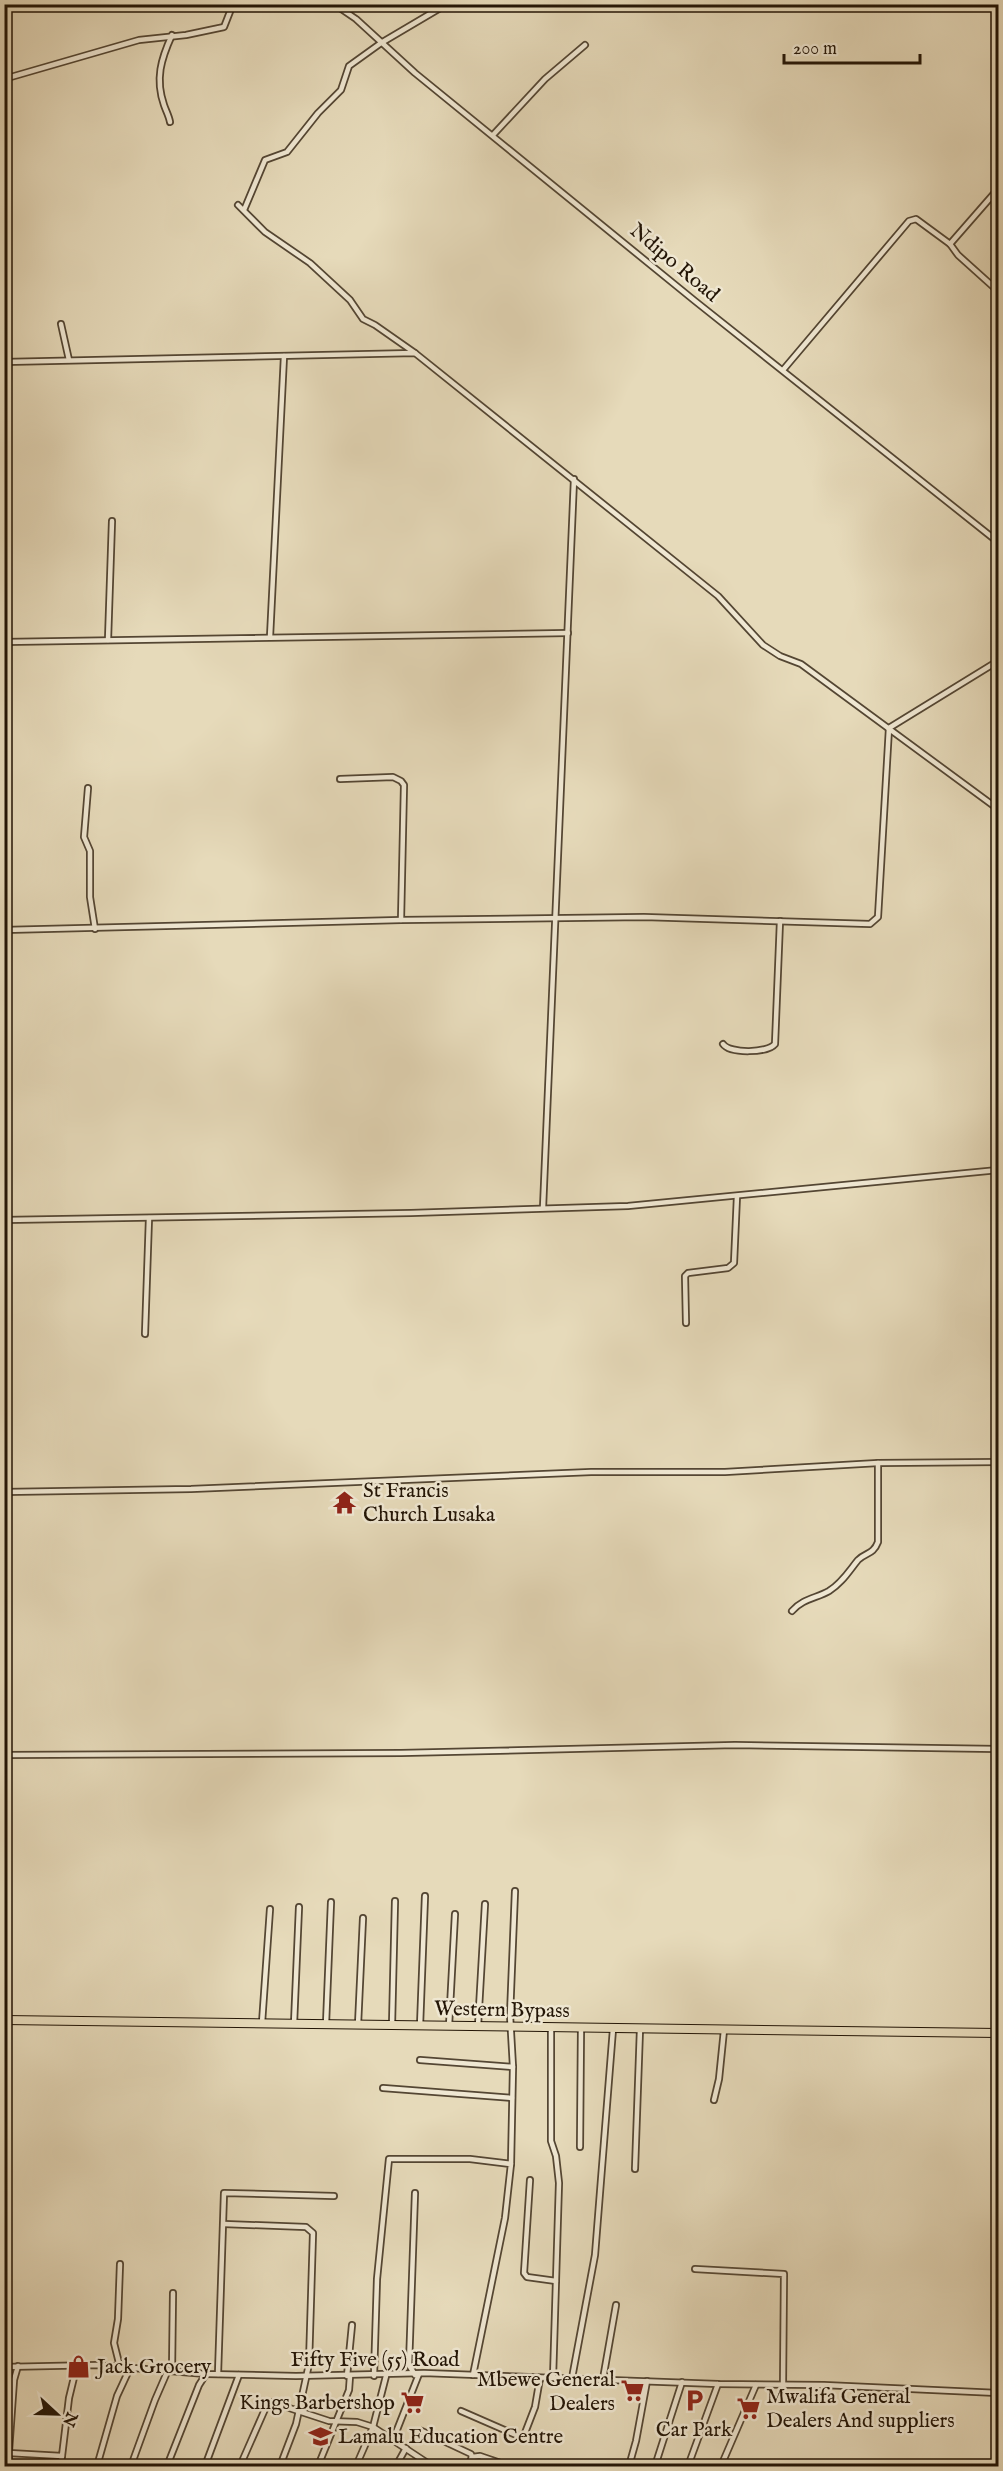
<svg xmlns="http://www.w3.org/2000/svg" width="1003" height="2471" viewBox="0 0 1003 2471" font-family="'IM FELL English',serif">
  <rect width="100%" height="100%" fill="#e6daba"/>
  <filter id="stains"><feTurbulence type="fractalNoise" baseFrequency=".00333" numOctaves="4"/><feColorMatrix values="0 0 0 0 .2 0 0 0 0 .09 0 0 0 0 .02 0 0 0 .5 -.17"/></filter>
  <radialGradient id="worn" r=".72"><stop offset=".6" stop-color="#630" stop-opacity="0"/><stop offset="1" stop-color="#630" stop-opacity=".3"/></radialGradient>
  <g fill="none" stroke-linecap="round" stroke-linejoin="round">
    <defs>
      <g id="minor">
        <path d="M334 4 356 19 415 73 695 301 998 542"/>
        <path d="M997 4 998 5"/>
        <path d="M4 79 139 40 186 35 224 27 233 4"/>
        <path d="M170 122C169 116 166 111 164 105 155 79 161 59 172 35"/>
        <path d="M493 135 545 79 585 45"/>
        <path d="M238 205 265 232 310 263 350 300 363 319 375 325 415 353"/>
        <path d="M244 210 265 160 287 152 318 113 341 90 349 66 381 43 447 4"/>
        <path d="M950 244 958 255 998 291"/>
        <path d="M61 324 69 360"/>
        <path d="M4 362 415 353 718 596 763 645 780 656 801 664 998 809"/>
        <path d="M783 370 909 221 916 219 950 244 998 189"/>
        <path d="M270 637 284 356"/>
        <path d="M108 640 112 521"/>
        <path d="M4 642 568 633"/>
        <path d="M340 779 393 777 401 781 404 785 401 920"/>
        <path d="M88 788 84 837 90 851V897L95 929"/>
        <path d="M4 930 401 920 644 917 870 924 878 917 889 728 998 661"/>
        <path d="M723 1044C730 1054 768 1053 775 1044L780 921"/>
        <path d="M543 1208 574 479"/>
        <path d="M4 1220 411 1213 628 1206 998 1170"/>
        <path d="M686 1323 685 1276 688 1273 728 1268 734 1263 737 1196"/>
        <path d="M145 1334 149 1218"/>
        <path d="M4 1492 191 1489 591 1472H725L878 1463 998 1462"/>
        <path d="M5 1493 7 1438"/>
        <path d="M792 1611C802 1599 817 1598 829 1591 842 1583 849 1571 858 1560 866 1552 873 1555 878 1542V1463"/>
        <path d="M4 1755 401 1753 735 1745 998 1749"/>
        <path d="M262 2023 270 1909"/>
        <path d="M294 2024 299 1907"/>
        <path d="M326 2024 331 1902"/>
        <path d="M358 2025 363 1918"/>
        <path d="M392 2025 395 1901"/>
        <path d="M420 2026 425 1896"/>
        <path d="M449 2026 455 1914"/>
        <path d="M478 2026 485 1904"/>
        <path d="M551 2027V2141L556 2156 559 2183 553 2378"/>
        <path d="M420 2060 513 2067"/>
        <path d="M383 2088 512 2098"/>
        <path d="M714 2100 719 2079 724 2030"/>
        <path d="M580 2147 581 2028"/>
        <path d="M511 2164 513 2067 510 2015 515 1891"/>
        <path d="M635 2169 640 2029"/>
        <path d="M530 2180 524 2273 527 2277 556 2281"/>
        <path d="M224 2224 306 2227 313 2233 309 2364 296 2424 280 2466"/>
        <path d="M695 2269 784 2274 783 2385"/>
        <path d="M4 2367 97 2365 206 2374 296 2376 424 2373 718 2384 824 2385 998 2393"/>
        <path d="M120 2367 114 2343 118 2319 120 2264"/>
        <path d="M172 2371 173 2293"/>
        <path d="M218 2374 224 2193 334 2196"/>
        <path d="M415 2375 409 2365 415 2193"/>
        <path d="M347 2376 352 2325"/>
        <path d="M374 2376 377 2279 389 2159H470L511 2164 505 2218 473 2375"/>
        <path d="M572 2378 595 2255 613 2029"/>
        <path d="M603 2379 616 2305"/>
        <path d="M461 2411 523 2438 535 2407 540 2378"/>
        <path d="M422 2431 471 2454 472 2457 468 2466"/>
        <path d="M393 2440 419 2374"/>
        <path d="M9 2453 62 2456 69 2398 77 2365"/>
        <path d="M472 2457 480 2456 509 2466"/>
        <path d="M8 2466 14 2380 18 2366"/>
        <path d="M60 2466 62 2456"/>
        <path d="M97 2466 117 2396 130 2368"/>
        <path d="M131 2466 155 2400 168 2370"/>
        <path d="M167 2466 199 2385 206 2374"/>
        <path d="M205 2466 239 2375"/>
        <path d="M240 2466 266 2407 271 2402 329 2421 357 2422 373 2427 432 2466"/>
        <path d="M318 2466 349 2390 350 2376"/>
        <path d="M356 2466 373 2427 386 2376"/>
        <path d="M396 2466 406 2448"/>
        <path d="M629 2466 636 2441 647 2381"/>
        <path d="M655 2466 682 2382"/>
        <path d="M688 2466 718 2384"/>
        <path d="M721 2466 756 2385"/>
      </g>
      <path id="primary" d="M4 2020 998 2033"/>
    </defs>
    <use href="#minor" stroke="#544633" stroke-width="8"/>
    <use href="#primary" stroke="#231506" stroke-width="10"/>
    <use href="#minor" stroke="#efe7d2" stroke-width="4.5"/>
    <use href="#primary" stroke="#e6daba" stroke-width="8"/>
  </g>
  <defs>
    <symbol id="temple-bare" viewBox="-9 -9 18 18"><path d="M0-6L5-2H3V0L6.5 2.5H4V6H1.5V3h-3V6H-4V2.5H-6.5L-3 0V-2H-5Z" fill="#8f2418" stroke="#efe7d2" stroke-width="2.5" paint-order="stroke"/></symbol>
    <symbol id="shop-bare" viewBox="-9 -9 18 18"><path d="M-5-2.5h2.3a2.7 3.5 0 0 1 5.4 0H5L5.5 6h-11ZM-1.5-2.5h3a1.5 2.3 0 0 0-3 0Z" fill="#8f2418" stroke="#efe7d2" stroke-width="2.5" paint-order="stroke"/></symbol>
    <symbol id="supermarket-bare" viewBox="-9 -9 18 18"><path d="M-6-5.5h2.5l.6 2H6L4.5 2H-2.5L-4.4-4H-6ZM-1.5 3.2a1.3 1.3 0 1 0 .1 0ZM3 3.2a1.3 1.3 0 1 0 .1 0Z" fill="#8f2418" stroke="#efe7d2" stroke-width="2.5" paint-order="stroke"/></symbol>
    <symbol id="parking-bare" viewBox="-9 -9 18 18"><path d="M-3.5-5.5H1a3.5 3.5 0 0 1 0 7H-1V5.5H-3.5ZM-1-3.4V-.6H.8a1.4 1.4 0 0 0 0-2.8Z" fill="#8f2418" stroke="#efe7d2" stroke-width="2.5" paint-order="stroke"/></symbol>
    <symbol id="school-bare" viewBox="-9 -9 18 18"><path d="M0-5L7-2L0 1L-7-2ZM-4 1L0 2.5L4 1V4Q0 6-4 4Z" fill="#8f2418" stroke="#efe7d2" stroke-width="2.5" paint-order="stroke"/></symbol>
  </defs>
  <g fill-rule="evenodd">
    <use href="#temple-bare" x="328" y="1486" width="33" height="33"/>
    <use href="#shop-bare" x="62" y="2350" width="33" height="33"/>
    <use href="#supermarket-bare" x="616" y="2374" width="33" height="33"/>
    <use href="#parking-bare" x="678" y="2384" width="33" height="33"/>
    <use href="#supermarket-bare" x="396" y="2386" width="33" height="33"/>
    <use href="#supermarket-bare" x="732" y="2392" width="33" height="33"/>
    <use href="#school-bare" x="304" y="2420" width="33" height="33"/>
  </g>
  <g text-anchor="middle" stroke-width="5" stroke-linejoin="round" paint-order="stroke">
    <g font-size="21" fill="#231506" stroke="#efe7d2">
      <text transform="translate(675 262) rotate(40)" y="7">Ndipo Road</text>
      <text transform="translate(502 2009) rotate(1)" y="7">Western Bypass</text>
      <text x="375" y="2366">Fifty Five (55) Road</text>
    </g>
    <g font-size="21" fill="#231506" stroke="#efe7d2" text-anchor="start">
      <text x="363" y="1497">St Francis<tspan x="363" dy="24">Church Lusaka</tspan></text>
      <text x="97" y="2373">Jack Grocery</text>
      <text x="615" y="2386" text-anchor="end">Mbewe General<tspan x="615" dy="24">Dealers</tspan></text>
      <text x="766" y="2403">Mwalifa General<tspan x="766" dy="24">Dealers And suppliers</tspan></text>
      <text x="395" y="2409" text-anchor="end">Kings Barbershop</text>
      <text x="694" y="2436" text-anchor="middle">Car Park</text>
      <text x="338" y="2443">Lamalu Education Centre</text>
    </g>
  </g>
  <rect width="1003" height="2471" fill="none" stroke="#e6daba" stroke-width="24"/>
  <rect x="6" y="6" width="991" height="2459" fill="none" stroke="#231506" stroke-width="3"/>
  <rect x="12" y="12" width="979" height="2447" fill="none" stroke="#231506" stroke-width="1.5"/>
  <g transform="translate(57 2414) rotate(112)" stroke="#efe7d2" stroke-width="4.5" paint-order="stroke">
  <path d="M0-4.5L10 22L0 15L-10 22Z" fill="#231506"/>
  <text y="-9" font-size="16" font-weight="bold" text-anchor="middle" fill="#231506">N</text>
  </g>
  <path d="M784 54v9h136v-9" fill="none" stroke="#231506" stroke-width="3"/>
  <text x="793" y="54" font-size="18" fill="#231506" stroke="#efe7d2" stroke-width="4.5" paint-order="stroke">200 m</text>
  <rect width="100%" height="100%" filter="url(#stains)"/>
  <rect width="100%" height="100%" fill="url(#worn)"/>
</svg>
